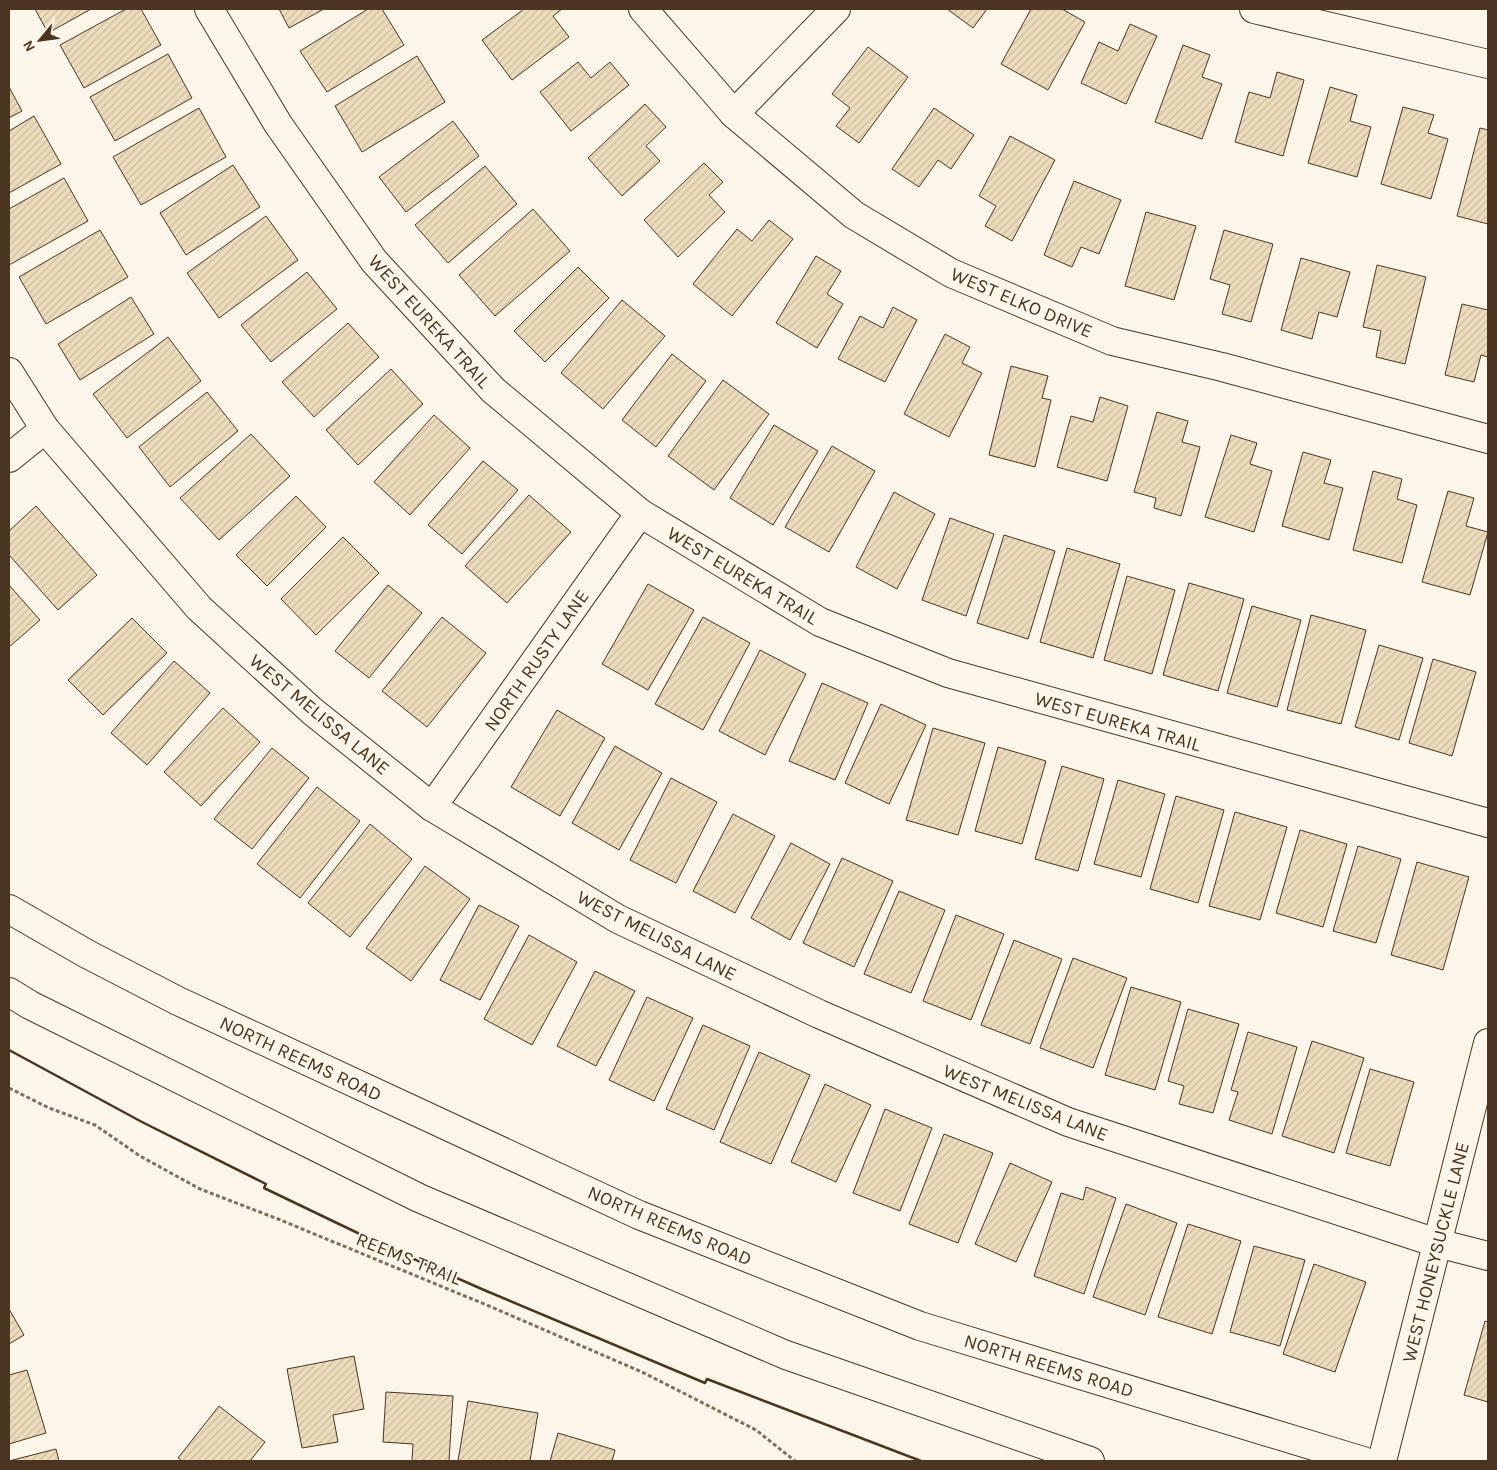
<svg xmlns="http://www.w3.org/2000/svg" width="1497" height="1470" viewBox="0 0 1497 1470" font-family="Karla,sans-serif">
  <defs>
    <pattern id="building-hatch" width="6" height="6" patternUnits="userSpaceOnUse" patternTransform="scale(1.25)"><rect width="6" height="6" fill="#ecdcbc"/><path d="M-1 1l2-2M0 6l6-6M5 7l2-2" fill="none" stroke="#ccbda1"/></pattern>
  </defs>
  <rect width="100%" height="100%" fill="#fbf6e9"/>
  <g fill="url(#building-hatch)" stroke="#4a3520">
    <path d="M35 9H91L48 33Z"/>
    <path d="M126 9H141L161 45 84 88 60 45Z"/>
    <path d="M279 9H324L289 28Z"/>
    <path d="M368 9H382L404 45 327 92 300 51Z"/>
    <path d="M524 9H562L553 16 569 37 512 80 482 40Z"/>
    <path d="M947 9H987L973 28Z"/>
    <path d="M1031 9H1062L1085 22 1048 90 1001 64Z"/>
    <path d="M1130 24 1157 36 1126 104 1081 83 1099 42 1118 51Z"/>
    <path d="M1183 45 1210 55 1202 77 1222 84 1202 139 1155 122Z"/>
    <path d="M868 47 908 77 859 143 836 126 850 108 832 94Z"/>
    <path d="M168 54 192 98 115 141 90 97Z"/>
    <path d="M417 56 445 102 362 152 335 106Z"/>
    <path d="M578 62 591 78 610 62 629 85 571 131 540 92Z"/>
    <path d="M1277 72 1304 80 1283 156 1235 142 1249 92 1270 98Z"/>
    <path d="M9 87 22 111 9 118Z"/>
    <path d="M1330 87 1357 95 1350 121 1371 127 1357 177 1308 163Z"/>
    <path d="M645 104 666 127 646 146 660 161 622 196 588 158Z"/>
    <path d="M1403 107 1434 115 1428 133 1448 139 1431 199 1381 184Z"/>
    <path d="M199 108 226 157 141 205 113 157Z"/>
    <path d="M934 108 974 135 951 169 938 160 919 187 892 169Z"/>
    <path d="M34 116 61 164 9 193V131Z"/>
    <path d="M453 121 479 156 406 212 379 177Z"/>
    <path d="M1480 128 1488 130V224L1457 216Z"/>
    <path d="M1010 136 1055 160 1012 241 985 226 996 206 979 196Z"/>
    <path d="M704 163 723 182 709 195 725 212 678 257 644 220Z"/>
    <path d="M233 165 260 207 186 255 160 213Z"/>
    <path d="M485 166 517 204 448 263 415 225Z"/>
    <path d="M64 178 88 221 9 265V209Z"/>
    <path d="M1074 181 1121 200 1099 254 1081 247 1072 267 1044 255Z"/>
    <path d="M533 209 570 251 495 316 459 275Z"/>
    <path d="M1146 212 1196 226 1174 300 1125 286Z"/>
    <path d="M266 216 298 260 219 318 187 273Z"/>
    <path d="M769 220 793 239 732 316 693 284 737 229 752 241Z"/>
    <path d="M100 230 128 277 46 324 19 277Z"/>
    <path d="M1224 230 1273 244 1251 322 1222 314 1230 285 1210 279Z"/>
    <path d="M816 256 841 271 827 294 843 304 817 348 776 323Z"/>
    <path d="M1301 258 1350 272 1337 317 1319 312 1312 339 1281 330Z"/>
    <path d="M1377 265 1426 277 1405 364 1376 357 1381 331 1363 327Z"/>
    <path d="M578 267 609 298 545 362 514 331Z"/>
    <path d="M307 272 337 309 271 362 241 325Z"/>
    <path d="M131 297 154 334 80 380 58 344Z"/>
    <path d="M622 300 665 336 603 409 561 373Z"/>
    <path d="M1462 304 1488 310V357L1481 355 1474 382 1445 375Z"/>
    <path d="M893 307 917 320 885 382 838 359 860 316 883 328Z"/>
    <path d="M348 323 379 357 314 417 282 382Z"/>
    <path d="M945 334 970 347 962 363 982 373 949 437 904 414Z"/>
    <path d="M168 337 201 381 127 438 93 394Z"/>
    <path d="M672 354 706 381 656 447 622 420Z"/>
    <path d="M1011 366 1048 376 1042 398 1051 400 1035 467 989 455Z"/>
    <path d="M391 369 423 404 358 465 326 430Z"/>
    <path d="M723 380 769 414 714 490 668 456Z"/>
    <path d="M207 392 238 431 170 487 139 447Z"/>
    <path d="M1100 397 1128 406 1107 481 1057 467 1071 416 1093 422Z"/>
    <path d="M1157 412 1188 421 1182 442 1200 447 1181 516 1154 508 1156 498 1134 492Z"/>
    <path d="M434 415 470 448 410 515 374 482Z"/>
    <path d="M774 425 818 451 773 525 730 498Z"/>
    <path d="M251 434 290 476 219 540 180 498Z"/>
    <path d="M1231 435 1257 443 1250 464 1272 471 1254 532 1205 517Z"/>
    <path d="M832 446 875 471 829 552 785 527Z"/>
    <path d="M1303 452 1331 460 1324 483 1343 488 1329 540 1282 526Z"/>
    <path d="M483 461 518 490 462 554 428 525Z"/>
    <path d="M1373 471 1402 479 1397 499 1417 505 1402 563 1353 550Z"/>
    <path d="M1448 491 1474 498 1466 526 1488 532 1470 595 1422 582Z"/>
    <path d="M894 492 935 514 897 589 856 567Z"/>
    <path d="M529 495 571 532 507 603 465 566Z"/>
    <path d="M296 496 326 527 267 586 236 555Z"/>
    <path d="M36 506 97 575 58 610 9 555V531Z"/>
    <path d="M950 518 994 534 966 616 922 600Z"/>
    <path d="M1004 535 1055 551 1028 639 977 623Z"/>
    <path d="M343 537 379 573 316 635 281 599Z"/>
    <path d="M1067 548 1120 564 1093 658 1040 642Z"/>
    <path d="M1127 576 1175 590 1152 674 1104 660Z"/>
    <path d="M1189 583 1244 599 1218 691 1163 675Z"/>
    <path d="M648 584 694 610 648 690 602 664Z"/>
    <path d="M9 585 40 620 9 647Z"/>
    <path d="M388 585 422 613 369 678 335 651Z"/>
    <path d="M1252 606 1301 620 1277 707 1227 693Z"/>
    <path d="M1311 615 1366 630 1341 724 1287 710Z"/>
    <path d="M442 617 486 653 427 727 382 691Z"/>
    <path d="M703 617 750 643 703 730 655 704Z"/>
    <path d="M132 618 167 653 103 715 68 680Z"/>
    <path d="M1379 645 1423 658 1399 740 1355 727Z"/>
    <path d="M760 650 806 674 765 755 719 731Z"/>
    <path d="M1433 659 1476 672 1452 756 1409 743Z"/>
    <path d="M174 661 210 693 147 765 111 733Z"/>
    <path d="M822 683 868 703 835 780 789 761Z"/>
    <path d="M881 704 926 725 889 804 845 783Z"/>
    <path d="M223 708 260 742 201 806 164 772Z"/>
    <path d="M557 710 605 738 560 816 511 787Z"/>
    <path d="M933 728 985 743 958 835 906 820Z"/>
    <path d="M615 746 662 773 619 850 572 823Z"/>
    <path d="M998 747 1046 761 1022 844 975 831Z"/>
    <path d="M272 748 309 778 252 849 214 819Z"/>
    <path d="M1062 766 1104 779 1078 871 1035 859Z"/>
    <path d="M671 778 717 802 676 883 630 860Z"/>
    <path d="M1118 780 1165 794 1141 877 1094 864Z"/>
    <path d="M317 787 360 821 300 898 257 864Z"/>
    <path d="M1176 796 1224 810 1198 903 1150 889Z"/>
    <path d="M1235 812 1287 827 1260 920 1209 906Z"/>
    <path d="M733 814 775 836 735 913 693 891Z"/>
    <path d="M370 824 412 859 350 937 308 903Z"/>
    <path d="M1300 830 1347 844 1323 927 1276 913Z"/>
    <path d="M791 843 830 864 790 940 751 918Z"/>
    <path d="M1358 846 1401 859 1376 943 1333 931Z"/>
    <path d="M842 858 893 881 854 967 803 943Z"/>
    <path d="M1417 862 1469 877 1443 970 1391 955Z"/>
    <path d="M425 866 470 899 411 981 366 948Z"/>
    <path d="M899 891 945 910 911 993 864 974Z"/>
    <path d="M479 905 519 926 480 1000 440 980Z"/>
    <path d="M956 915 1004 934 971 1020 923 1001Z"/>
    <path d="M529 935 577 962 532 1045 484 1019Z"/>
    <path d="M1014 940 1062 959 1030 1044 981 1025Z"/>
    <path d="M1073 958 1127 978 1093 1068 1040 1048Z"/>
    <path d="M595 971 635 991 596 1066 557 1046Z"/>
    <path d="M1131 987 1181 1002 1155 1090 1105 1075Z"/>
    <path d="M647 997 693 1018 654 1101 609 1080Z"/>
    <path d="M1188 1009 1239 1024 1213 1113 1179 1104 1184 1086 1168 1081Z"/>
    <path d="M703 1025 750 1046 714 1130 666 1109Z"/>
    <path d="M1248 1032 1297 1047 1272 1134 1229 1120 1238 1092 1231 1090Z"/>
    <path d="M1312 1041 1364 1058 1334 1153 1282 1136Z"/>
    <path d="M759 1052 810 1075 771 1164 720 1142Z"/>
    <path d="M1370 1069 1414 1082 1390 1166 1346 1153Z"/>
    <path d="M825 1084 871 1105 836 1182 791 1162Z"/>
    <path d="M885 1109 932 1128 900 1211 853 1193Z"/>
    <path d="M944 1134 993 1153 958 1243 909 1224Z"/>
    <path d="M1010 1163 1052 1182 1016 1262 975 1244Z"/>
    <path d="M1086 1187 1116 1198 1084 1294 1034 1276 1061 1193 1083 1200Z"/>
    <path d="M1126 1204 1177 1223 1145 1315 1093 1297Z"/>
    <path d="M1188 1224 1241 1241 1212 1334 1158 1317Z"/>
    <path d="M1254 1246 1305 1260 1280 1346 1230 1332Z"/>
    <path d="M1314 1264 1366 1282 1335 1372 1283 1354Z"/>
    <path d="M9 1309 24 1335 9 1344Z"/>
    <path d="M1485 1321 1488 1322V1402L1464 1395Z"/>
    <path d="M354 1356 364 1409 333 1415 338 1442 302 1448 287 1369Z"/>
    <path d="M27 1370 46 1433 9 1444V1375Z"/>
    <path d="M386 1392 453 1396 449 1461H412L413 1444 383 1442Z"/>
    <path d="M468 1401 538 1413 530 1461H458Z"/>
    <path d="M219 1406 265 1442 250 1461H182L178 1458Z"/>
    <path d="M558 1433 615 1450 612 1461H550Z"/>
    <path d="M56 1449 59 1461H9Z"/>
  </g>
  <g fill="none" stroke-linecap="round" stroke-linejoin="round">
    <defs>
      <g id="street">
        <path d="M209 9 278 124 374 261 493 390 640 513 820 622 948 673 1488 823"/>
        <path d="M643 9 734 114 854 215 951 273 1112 341 1222 367 1488 439"/>
        <path d="M1254 9 1488 64"/>
        <path d="M734 114 836 9"/>
        <path d="M9 372 45 429 199 608 312 711 432 807 618 919 819 1014 1068 1122 1437 1243 1488 1256"/>
        <path d="M9 458 45 429"/>
        <path d="M432 807 640 513"/>
      </g>
      <g id="secondary">
        <path d="M9 909 87 954 178 1001 639 1215 920 1326 1363 1461"/>
        <path d="M9 992 30 1005 419 1198 786 1355 1090 1461"/>
        <path d="M1382 1461 1488 1043"/>
      </g>
    </defs>
    <use href="#street" stroke="#4a3520" stroke-width="30"/>
    <use href="#secondary" stroke="#4a3520" stroke-width="30"/>
    <path stroke="#7f6f5c" stroke-width="3" stroke-dasharray="4 2.5" stroke-linecap="butt" d="M9 1088 49 1108 95 1125 140 1156 200 1189 278 1219 489 1306 642 1372 756 1430 795 1461"/>
    <use href="#street" stroke="#fbf6e9" stroke-width="28"/>
    <use href="#secondary" stroke="#fbf6e9" stroke-width="28"/>
    <path stroke="#4a3520" stroke-width="2.5" d="M9 1050 142 1122 266 1184 264 1188 389 1248 484 1290 705 1383 707 1379 921 1461"/>
  </g>
  <g text-anchor="middle" stroke-width="4" stroke-linejoin="round" paint-order="stroke">
    <g font-size="19" fill="#4a3520" stroke="#fbf6e9">
      <text transform="translate(1022 302) rotate(23)" y="7">WEST ELKO DRIVE</text>
      <text transform="translate(430 321) rotate(48)" y="7">WEST EUREKA TRAIL</text>
      <text transform="translate(743 575) rotate(31)" y="7">WEST EUREKA TRAIL</text>
      <text transform="translate(536 660) rotate(-55)" y="7">NORTH RUSTY LANE</text>
      <text transform="translate(320 714) rotate(40)" y="7">WEST MELISSA LANE</text>
      <text transform="translate(1118 721) rotate(16)" y="7">WEST EUREKA TRAIL</text>
      <text transform="translate(657 935) rotate(27)" y="7">WEST MELISSA LANE</text>
      <text transform="translate(301 1058) rotate(25)" y="7">NORTH REEMS ROAD</text>
      <text transform="translate(1026 1102) rotate(22)" y="7">WEST MELISSA LANE</text>
      <text transform="translate(670 1225) rotate(23)" y="7">NORTH REEMS ROAD</text>
      <text transform="translate(1435 1252) rotate(-76)" y="7">WEST HONEYSUCKLE LANE</text>
      <text transform="translate(409 1258) rotate(22)" y="7">REEMS TRAIL</text>
      <text transform="translate(1049 1365) rotate(17)" y="7">NORTH REEMS ROAD</text>
    </g>
  </g>
  <rect width="1497" height="1470" fill="none" stroke="#4a3520" stroke-width="20"/>
  <g transform="translate(40 40) rotate(241)" stroke="#fbf6e9" stroke-width="4" paint-order="stroke">
  <path d="M0-4L9 19L0 12L-9 19Z" fill="#4a3520"/>
  <text y="-8" font-size="14" font-weight="bold" text-anchor="middle" fill="#4a3520">N</text>
  </g>
</svg>
